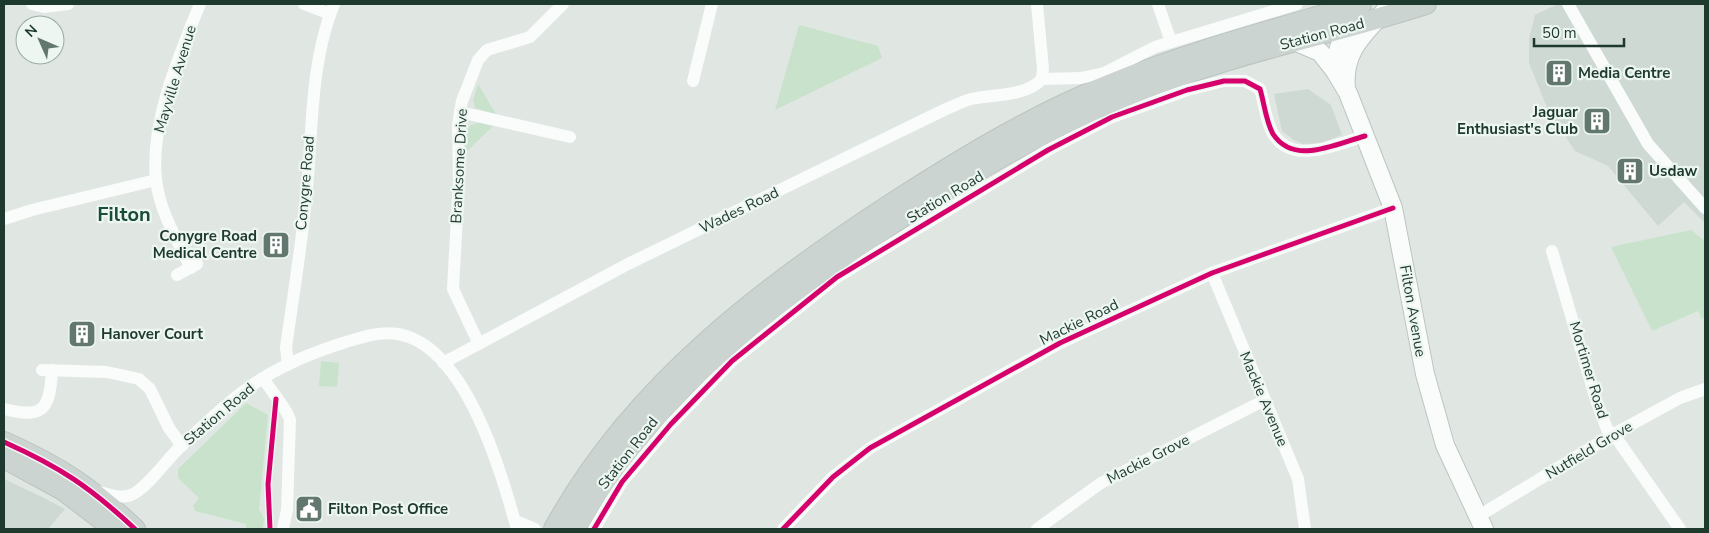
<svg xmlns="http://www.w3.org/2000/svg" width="1709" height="533" viewBox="0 0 1709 533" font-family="'Nunito Sans',sans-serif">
  <rect width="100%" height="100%" fill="#e0e7e3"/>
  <g fill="#cdd9d2">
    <path d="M1558 4H1703L1705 7V223L1684 202 1658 226 1608 166 1575 151 1548 110 1529 63V39L1535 15Z"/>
    <path d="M1308 89 1331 105 1342 135 1321 143 1303 144 1294 140 1282 131 1274 94Z"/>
    <path d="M4 479 42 497 65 509 48 529H4Z"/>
  </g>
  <g fill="#c8e2cc">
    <path d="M799 25 878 46 882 58 775 110Z"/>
    <path d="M478 84 496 114 475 108 473 100Z"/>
    <path d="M478 123 493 126 464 154 466 129 471 125Z"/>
    <path d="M1691 230 1705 241V318L1702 319 1698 311 1652 331 1611 247Z"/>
    <path d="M321 361 339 363 337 387 319 386Z"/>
    <path d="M246 403 268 415 259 509 264 519 263 529H246V524L195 511 193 506 199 498 178 478V469Z"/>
  </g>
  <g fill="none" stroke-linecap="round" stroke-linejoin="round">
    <defs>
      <g id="secondary">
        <path d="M1294 41 1320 52 1335 71 1348 93 1393 208 1425 374 1445 445 1484 529"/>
        <path d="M1335 71C1336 51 1342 34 1355 19"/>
        <path d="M1346 88C1342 48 1368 31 1391 4"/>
      </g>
      <g id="primary">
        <path d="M4 442C60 467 90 487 135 529"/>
        <path d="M4 458 63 490 114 529"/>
        <path d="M554 529C632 385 767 284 902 197 968 155 1037 113 1111 84 1192 51 1277 29 1361 4"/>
        <path d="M575 529C650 395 773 301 899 219 981 166 1064 119 1154 85 1243 51 1336 33 1426 4"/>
      </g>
    </defs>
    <use href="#secondary" stroke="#bcc6c1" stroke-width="20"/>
    <use href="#primary" stroke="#bac4bf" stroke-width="22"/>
    <g stroke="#fafbfb" stroke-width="12">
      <path d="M32 4 44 7 68 4"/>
      <path d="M304 4 330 14"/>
      <path d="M1037 4 1043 69 1042 79"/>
      <path d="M1158 4 1171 42"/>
      <path d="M1568 4 1648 144 1705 208"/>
      <path d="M1042 79 1081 78 1104 73 1155 47 1297 4"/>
      <path d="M693 81 712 4"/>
      <path d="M460 112 570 137"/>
      <path d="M4 219 32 210 156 180"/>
      <path d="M1552 251 1596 400 1607 429 1617 439 1680 529"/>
      <path d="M191 268C177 240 159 210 156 179 150 123 179 56 200 4"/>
      <path d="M1212 273 1298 479 1305 529"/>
      <path d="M177 275 197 264"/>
      <path d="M479 344 453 289 459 179 458 125 462 101 478 60 487 50 530 37 563 4"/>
      <path d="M443 363 628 264 946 109C954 106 963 101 971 99 993 94 1026 97 1042 79"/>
      <path d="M288 365 286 347C293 298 301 249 306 199 313 134 309 66 334 4"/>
      <path d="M42 370 107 372 139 379 150 389 169 428 182 446"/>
      <path d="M263 378C270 390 287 408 290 420L287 510 283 529"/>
      <path d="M4 409C43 419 50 410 52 370"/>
      <path d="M96 491C108 494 122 500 133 494 149 486 167 459 181 446 207 423 233 396 263 378 289 362 317 351 346 342 362 337 380 331 398 334 466 346 501 472 517 529"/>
      <path d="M1477 517 1612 435 1680 398 1705 389"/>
      <path d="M516 521 535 529"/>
      <path d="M594 529 622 482 671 424 732 361 837 277 1048 150 1112 117 1187 90 1224 81H1245L1260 89C1264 102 1266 122 1273 134 1294 166 1336 144 1365 136"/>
      <path d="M783 529 833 477 870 448 1060 343 1212 273 1393 208"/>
      <path d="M1037 529 1101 483 1265 400"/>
    </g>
    <use href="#secondary" stroke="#fafbfb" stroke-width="18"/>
    <use href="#primary" stroke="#ccd4d1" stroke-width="20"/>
    <defs>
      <g id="cycleway">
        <path d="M4 442C60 467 90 487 135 529"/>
        <path d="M270 529 268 484 276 399"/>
        <path d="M594 529 622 482 671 424 732 361 837 277 1048 150 1112 117 1187 90 1224 81H1245L1260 89C1264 102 1266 122 1273 134 1294 166 1336 144 1365 136"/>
        <path d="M783 529 833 477 870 448 1060 343 1212 273 1393 208"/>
      </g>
    </defs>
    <use href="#cycleway" stroke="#edf6f1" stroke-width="8"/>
    <use href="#cycleway" stroke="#d6006c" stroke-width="5"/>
  </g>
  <defs>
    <symbol id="building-square" viewBox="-11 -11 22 22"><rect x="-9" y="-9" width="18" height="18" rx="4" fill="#62776e" stroke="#edf6f1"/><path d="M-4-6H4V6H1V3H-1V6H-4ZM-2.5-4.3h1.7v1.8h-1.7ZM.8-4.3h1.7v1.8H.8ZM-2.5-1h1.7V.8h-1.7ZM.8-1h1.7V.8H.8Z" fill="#fff"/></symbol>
    <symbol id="civic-square" viewBox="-11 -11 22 22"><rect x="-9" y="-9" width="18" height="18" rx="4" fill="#62776e" stroke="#edf6f1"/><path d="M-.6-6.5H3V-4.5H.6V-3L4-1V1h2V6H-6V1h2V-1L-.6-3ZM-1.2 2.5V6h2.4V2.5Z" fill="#fff"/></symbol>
  </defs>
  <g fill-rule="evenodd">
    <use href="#building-square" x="1543" y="57" width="32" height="32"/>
    <use href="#building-square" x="1581" y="105" width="32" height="32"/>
    <use href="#building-square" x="1614" y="155" width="32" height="32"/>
    <use href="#building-square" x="260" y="229" width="32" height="32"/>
    <use href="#building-square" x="66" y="318" width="32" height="32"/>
    <use href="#civic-square" x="293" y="493" width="32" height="32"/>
  </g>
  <g text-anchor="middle" stroke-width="4.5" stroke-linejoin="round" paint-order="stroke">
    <g font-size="15" fill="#1e3a2f" stroke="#edf6f1">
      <text transform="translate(1322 34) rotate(-15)" y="5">Station Road</text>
      <text transform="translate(175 79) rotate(-73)" y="5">Mayville Avenue</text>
      <text transform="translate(459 166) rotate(-87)" y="5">Branksome Drive</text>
      <text transform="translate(305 183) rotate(-85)" y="5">Conygre Road</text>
      <text transform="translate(945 197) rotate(-31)" y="5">Station Road</text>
      <text transform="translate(739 210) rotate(-26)" y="5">Wades Road</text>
      <text transform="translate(1413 311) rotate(80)" y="5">Filton Avenue</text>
      <text transform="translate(1079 322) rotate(-26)" y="5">Mackie Road</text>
      <text transform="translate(1589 370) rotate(73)" y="5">Mortimer Road</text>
      <text transform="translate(1264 399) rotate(67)" y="5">Mackie Avenue</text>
      <text transform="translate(219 414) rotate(-40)" y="5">Station Road</text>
      <text transform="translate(1589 450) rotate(-31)" y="5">Nutfield Grove</text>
      <text transform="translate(628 453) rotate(-52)" y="5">Station Road</text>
      <text transform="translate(1148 459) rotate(-27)" y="5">Mackie Grove</text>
    </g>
    <g font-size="15" font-weight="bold" fill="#1e3a2f" stroke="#edf6f1" text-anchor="start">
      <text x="1578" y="78">Media Centre</text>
      <text x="1578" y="117" text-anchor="end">Jaguar<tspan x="1578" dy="17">Enthusiast's Club</tspan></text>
      <text x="1649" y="176">Usdaw</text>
      <text x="257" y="241" text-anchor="end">Conygre Road<tspan x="257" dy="17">Medical Centre</tspan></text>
      <text x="101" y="339">Hanover Court</text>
      <text x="328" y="514">Filton Post Office</text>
    </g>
    <g font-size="20" font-weight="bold" fill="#194c3a" stroke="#edf6f1">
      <text x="124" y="221">Filton</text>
    </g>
  </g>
  <rect width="1709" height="533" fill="none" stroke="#1e3a2f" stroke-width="10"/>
  <g transform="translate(40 40) rotate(315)"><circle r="24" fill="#edf6f1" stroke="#9aaba3"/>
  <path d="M0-4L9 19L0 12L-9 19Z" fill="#62776e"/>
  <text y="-8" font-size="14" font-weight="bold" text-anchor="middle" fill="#1e3a2f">N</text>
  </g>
  <path d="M1534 38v8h90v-8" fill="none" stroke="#1e3a2f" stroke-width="2.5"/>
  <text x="1542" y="38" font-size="15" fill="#1e3a2f" stroke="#edf6f1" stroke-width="4" paint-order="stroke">50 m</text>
</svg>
